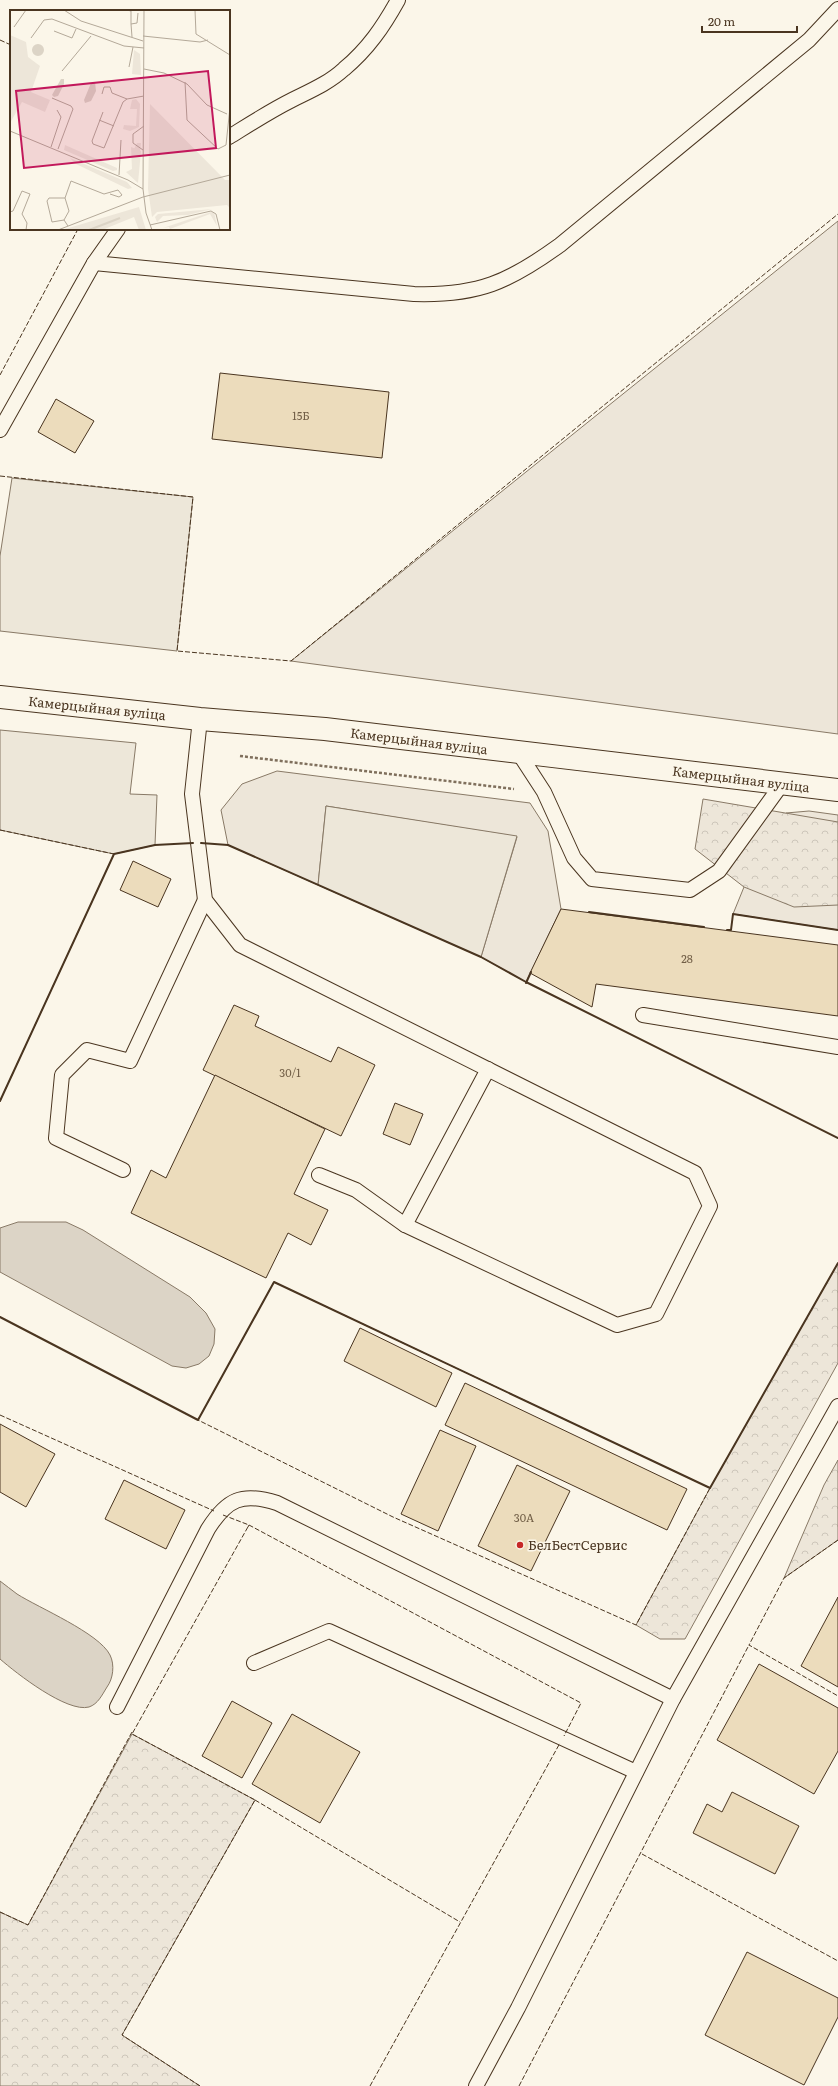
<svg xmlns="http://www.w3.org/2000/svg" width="838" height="2086" viewBox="0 0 838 2086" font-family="Literata,serif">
  <defs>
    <pattern id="forest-crowns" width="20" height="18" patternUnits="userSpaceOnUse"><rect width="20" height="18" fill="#ede6d9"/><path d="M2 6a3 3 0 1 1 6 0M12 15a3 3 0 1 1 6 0" fill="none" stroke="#cdc6ba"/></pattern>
  </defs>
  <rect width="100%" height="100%" fill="#fbf6e9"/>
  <g fill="#ede6d9" stroke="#887966">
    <path d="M838 221V734L291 661Z"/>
    <path d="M277 771 530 803 548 831 561 909 526 982 481 957 517 837 326 806 318 885 228 845 221 810 242 784Z"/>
    <path d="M809 811 838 815V930L733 914 744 887 786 813Z"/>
  </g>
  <g fill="url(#forest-crowns)" stroke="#887966">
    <path d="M703 799 838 822V905L794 907 744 887 695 849Z"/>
    <path d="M838 1263V1363L685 1639H660L636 1625 710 1488Z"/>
    <path d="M838 1460V1540L784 1578 824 1485Z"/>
    <path d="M132 1734 255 1800 122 2035 200 2086H0V1912L28 1925Z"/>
  </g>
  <g fill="#ede7d9" stroke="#887966">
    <path d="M12 478 193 497 177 651 0 631V556Z"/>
    <path d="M0 730 136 743 130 794 157 795 155 845 114 854 0 830Z"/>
    <path d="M326 806 517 836 481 957 318 885Z"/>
  </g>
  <g fill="#dcd4c6" stroke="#887966">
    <path d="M18 1222H66L83 1230 190 1297 206 1313 215 1329 214 1344 209 1356 199 1364 186 1368 172 1366 0 1272V1228Z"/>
    <path d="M0 1581C6 1585 11 1590 17 1594 39 1608 99 1633 110 1655 115 1665 113 1679 107 1687 102 1695 98 1704 89 1707 67 1713 16 1673 0 1659Z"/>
  </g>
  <g fill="#ecdcbc" stroke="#4a3520">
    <path d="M220 373 389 392 382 458 212 439Z"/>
    <path d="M56 399 94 421 75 453 38 432Z"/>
    <path d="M133 861 171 879 158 907 120 890Z"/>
    <path d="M561 909 838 945V1016L596 984 592 1007 530 973Z"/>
    <path d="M234 1005 259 1016 255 1026 331 1062 338 1047 375 1065 341 1136 203 1070Z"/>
    <path d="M215 1075 325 1129 294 1194 328 1210 311 1245 288 1233 266 1278 131 1213 151 1170 166 1178Z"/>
    <path d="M395 1103 423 1114 410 1145 383 1134Z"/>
    <path d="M360 1328 452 1373 436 1407 344 1361Z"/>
    <path d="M465 1383 687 1489 667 1530 445 1425Z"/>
    <path d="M0 1424 55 1454 26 1507 0 1492Z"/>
    <path d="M440 1430 476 1446 438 1531 401 1514Z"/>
    <path d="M517 1465 570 1491 531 1571 478 1546Z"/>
    <path d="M124 1480 185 1510 166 1549 105 1519Z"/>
    <path d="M838 1597V1687L801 1666Z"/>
    <path d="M759 1664 838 1708V1751L814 1794 717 1740Z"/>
    <path d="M232 1701 272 1723 242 1778 202 1756Z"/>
    <path d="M292 1714 360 1752 320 1823 252 1784Z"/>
    <path d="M732 1792 799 1826 775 1874 693 1833 707 1804 722 1812Z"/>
    <path d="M747 1952 838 1998V2017L804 2085 705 2035Z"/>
  </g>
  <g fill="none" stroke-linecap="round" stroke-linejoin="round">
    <defs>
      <g id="lane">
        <path d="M229 137C250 124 270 111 292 100 310 91 329 83 344 69 368 49 383 27 398 0"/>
        <path d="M94 263 414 294C478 296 509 282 560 245L809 40 838 9"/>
        <path d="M0 430 94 263 118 229"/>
        <path d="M200 719 192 794 205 900 240 945 695 1173 710 1206 656 1314 617 1325 405 1225 356 1190 319 1175"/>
        <path d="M518 752 544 792 574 858 592 879 690 890 719 871 782 784"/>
        <path d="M643 1015 838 1047"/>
        <path d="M123 1170 56 1138 62 1075 87 1050 130 1061 205 900"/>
        <path d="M405 1225 488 1069"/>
        <path d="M254 1663 329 1631 636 1772"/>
        <path d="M117 1707 208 1529C227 1499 242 1492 277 1503L673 1699"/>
        <path d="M476 2086 518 2008 673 1699 838 1406"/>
      </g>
      <path id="secondary" d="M0 697 200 719 325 729 838 790"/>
    </defs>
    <use href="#lane" stroke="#4a3520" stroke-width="16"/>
    <use href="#secondary" stroke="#4a3520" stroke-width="24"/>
    <path stroke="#7f6f5c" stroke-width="2.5" stroke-dasharray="3 2" stroke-linecap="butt" d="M240 756 514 789"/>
    <use href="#lane" stroke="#fbf6e9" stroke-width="14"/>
    <use href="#secondary" stroke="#fbf6e9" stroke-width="22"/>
    <g stroke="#4a3520" stroke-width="1" stroke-dasharray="5 2" stroke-linecap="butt">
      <path d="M0 40 11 45"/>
      <path d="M0 375 78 229"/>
      <path d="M0 476 193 497 177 651 291 661 838 214"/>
      <path d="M0 830 114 854 0 1101"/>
      <path d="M274 1282 710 1488 636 1625 393 1517 198 1420Z"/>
      <path d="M0 1415 214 1511"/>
      <path d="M223 1515 249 1525 248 1527"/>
      <path d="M838 1540 784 1578 749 1645 838 1696"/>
      <path d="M255 1800 460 1922"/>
      <path d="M642 1854 838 1961"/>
      <path d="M0 1912 28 1925 132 1732"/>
      <path d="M200 2086 122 2035 255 1800 132 1734 249 1525 581 1703 564 1736"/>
      <path d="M370 2086 560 1743"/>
      <path d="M519 2086 749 1645"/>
    </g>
    <g stroke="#4a3520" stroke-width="2">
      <path d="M201 843 228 845 481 957 526 982 838 1138"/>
      <path d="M589 912 704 927"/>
      <path d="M727 930H731L733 914 838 930"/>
      <path d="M526 983 531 972"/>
      <path d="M0 1101 114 854 155 845 193 843"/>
      <path d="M0 1317 198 1420 274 1282 710 1488 838 1263"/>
    </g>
  </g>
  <circle fill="#c62828" stroke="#fbf6e9" stroke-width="1.5" cx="520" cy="1545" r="4"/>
  <g text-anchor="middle" stroke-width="3" stroke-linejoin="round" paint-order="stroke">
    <g font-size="11" fill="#725f47">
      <text x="301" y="420">15Б</text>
      <text x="687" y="963">28</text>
      <text x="290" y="1077">30/1</text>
      <text x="524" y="1522">30А</text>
    </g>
    <g font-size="13" fill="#4a3520" stroke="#fbf6e9">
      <text transform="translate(97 708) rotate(6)" y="5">Камерцыйная вуліца</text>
      <text transform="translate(419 741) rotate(7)" y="5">Камерцыйная вуліца</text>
      <text transform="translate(741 779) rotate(7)" y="5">Камерцыйная вуліца</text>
    </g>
    <g font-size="13" fill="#4a3520" stroke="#fbf6e9" text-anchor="start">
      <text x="528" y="1550">БелБестСервис</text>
    </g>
  </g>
  <g transform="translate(10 10)">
    <rect width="220" height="220" fill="#fbf6e9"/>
    <path d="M124 40 130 44 131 65 122 64ZM126 89 130 94 129 117 120 121 113 119 114 115 126 116 127 99H120L122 90ZM140 94 215 170H220V198L217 195 147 202 142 207 138 179ZM121 137 131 141 128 173 116 162 122 159ZM129 197 136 220H129L124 207 92 220H52ZM202 199 178 205 153 206 147 212 145 207 148 204ZM201 202H204L207 216 200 204 160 219 159 217 153 218Z" fill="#ede6d9"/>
    <path d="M0 25 16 32 18 47 30 56 21 82 40 90 35 102 12 92 0 113ZM127 133H131L129 153 123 151 122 143ZM55 135 107 158V160L103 161 54 140ZM60 148 117 172 122 178 118 179 66 154Z" fill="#ede6d9"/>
    <path d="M22 40a6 6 0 1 1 12 0a6 6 0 1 1-12 0ZM51 69H54V74L48 86 44 87 42 85ZM85 72 86 81 81 91 75 93 74 90 81 73Z" fill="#dcd4c6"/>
    <path fill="none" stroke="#dcd4c6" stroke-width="2" d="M79 220 110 208"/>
    <path fill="none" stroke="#b4a999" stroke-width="1" d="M54 0 71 11 133 31M117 0 121 1V14M134 0 133 179 136 203 142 220M185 0 186 24 220 45M4 17 16 0M44 21 62 28 66 19M133 26 190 32 198 30M122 27 121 14 127 13 128 3M21 28 34 10 42 9 114 36 134 38M119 57 123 37M134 59 154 63 177 74 197 95 217 104M52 61 81 26M175 72 177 110 208 139 216 135 220 97M92 84 94 77H100L102 83 117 89M42 88 61 96 63 99 48 139M93 102 82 131 83 134 94 138 113 92 117 89 134 86M89 110 104 116M0 121 118 170 133 179M41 137 51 107 47 100M133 140 123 133V124L134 116M109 165 111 130M55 188 61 171 94 184 108 180 112 185 109 187 100 184M0 202 3 201 12 181 20 184 12 204 17 213 16 220M54 210 42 212 37 191 39 188H55L59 201 54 210 58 216M140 215 201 201 206 204 210 220M48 220 133 187 220 165"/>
    <path fill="#c2185b" fill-opacity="0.15" stroke="#c2185b" stroke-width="2" d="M198 61 206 138 14 158 6 81Z"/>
    <rect width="220" height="220" fill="none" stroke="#4a3520" stroke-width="2"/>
  </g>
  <path d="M702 26v6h95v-6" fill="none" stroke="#4a3520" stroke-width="2"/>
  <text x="708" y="26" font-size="12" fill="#4a3520" stroke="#fbf6e9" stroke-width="3" paint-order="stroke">20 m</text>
</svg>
